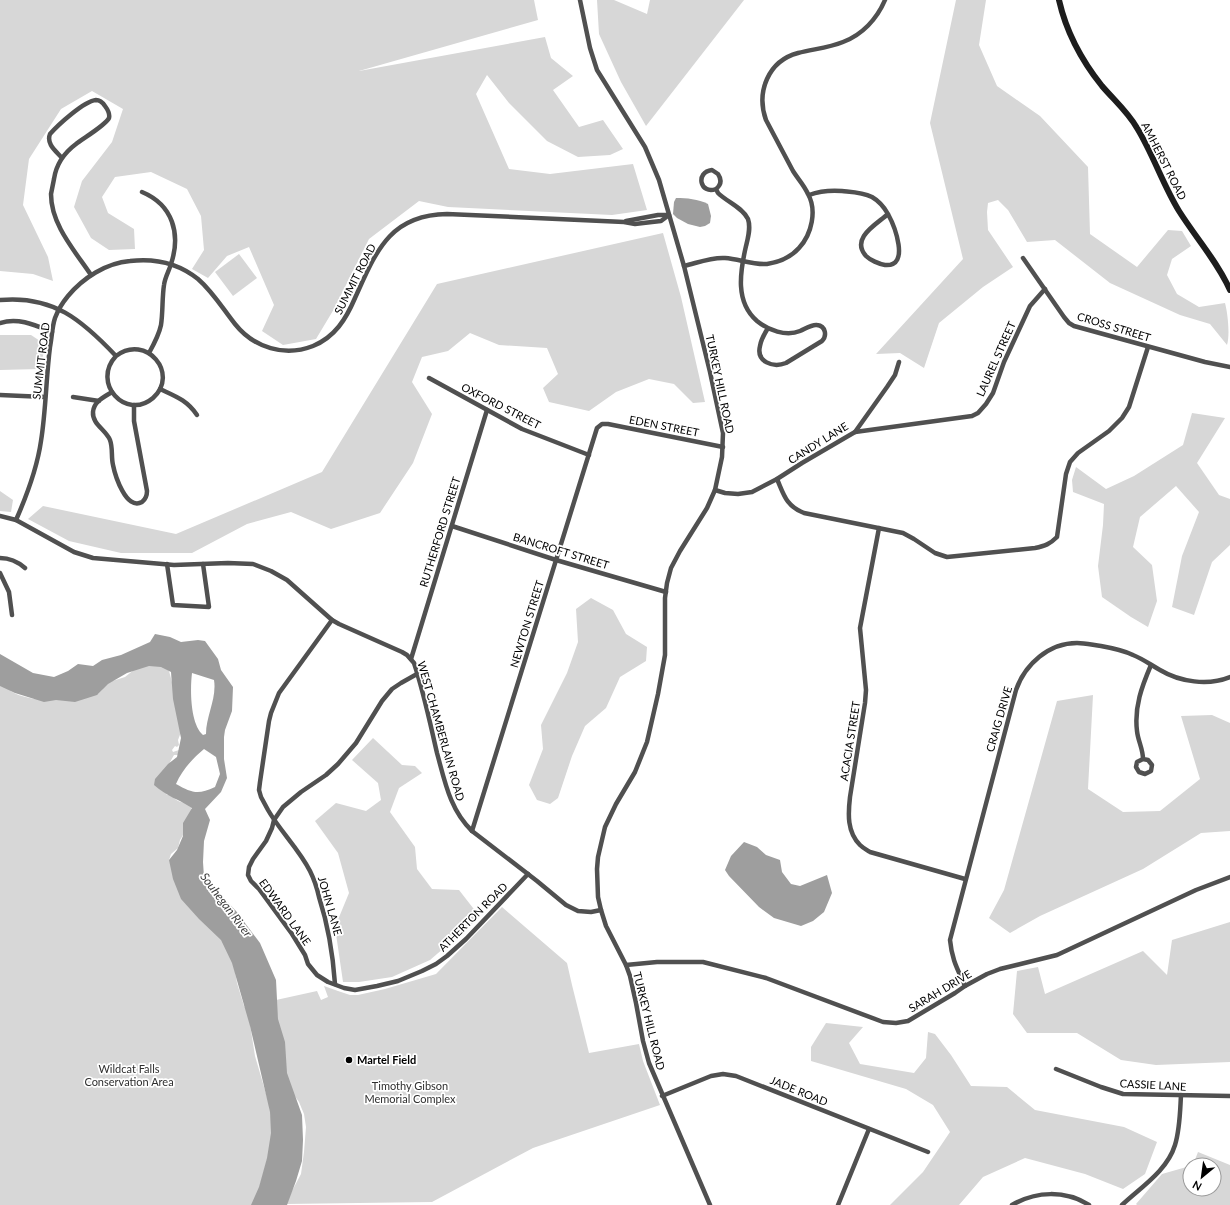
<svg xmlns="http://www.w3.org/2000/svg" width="1230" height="1205" viewBox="0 0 1230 1205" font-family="Lato,sans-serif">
  <rect width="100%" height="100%" fill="#fff"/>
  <g fill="#d7d7d7">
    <path d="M0 0H534L538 20 359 71 545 37 551 58 573 76 553 90 579 127 603 120 623 149 610 155 578 157 547 141 509 103 487 75 476 94 509 169 550 174 633 164 647 210 612 215 448 207 419 201 369 239 334 309 316 339 283 345 262 331 274 305 249 247 227 256 208 278 192 269 204 250 201 216 187 189 151 172 115 177 102 197 108 213 134 229 135 249 109 250 91 238 74 207 82 181 112 142 123 109 92 91 61 109 29 159 23 205 48 257 53 281 33 274 0 271Z"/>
    <path d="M597 0H614L647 14 650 0H744L646 126 621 82 599 34Z"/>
    <path d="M956 0H986L979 45 997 86 1040 116 1088 167 1090 234 1137 267 1168 230 1182 231 1191 246 1172 259 1167 275 1177 294 1199 307 1225 303C1228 314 1230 336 1227 345L1210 324 1180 315 1110 283 1055 240 1027 242 1008 210 998 200 988 203 987 212 988 230 1013 267 983 287 939 323 924 368 900 353 876 354 963 259 930 123Z"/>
    <path d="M663 233 681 297 705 402 693 403 674 384 649 379 616 392 589 411 549 402 543 388 558 374 547 348 499 345 470 333 448 351 422 357 412 382 432 414 413 463 380 513 331 529 291 512 247 524 192 553H121L69 541 28 519 43 506 176 534 322 472 437 284Z"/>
    <path d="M239 254 257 278 233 296 215 272Z"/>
    <path d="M0 335H31L46 345 39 369 0 370Z"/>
    <path d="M1192 413 1225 418 1197 463 1219 495 1230 499V545L1212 562 1194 615 1172 607 1182 556 1199 512 1176 486 1140 517 1133 547 1152 565 1157 601 1148 627 1131 617 1102 597 1098 566 1103 525 1104 504 1073 492 1072 480 1076 467 1106 489 1134 476 1183 445Z"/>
    <path d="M0 491 13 500 11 512 0 511Z"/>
    <path d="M591 598 613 610 626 634 647 647 646 661 620 677 606 708 585 726 572 756 558 798 550 804 537 800 529 785 543 749 541 725 567 673 578 642 576 609Z"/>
    <path d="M149 664 164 667 169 671 173 686 174 700 176 706 181 732 178 740 179 745 177 747 175 746 172 750 173 752 179 750 178 755H174L170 762 165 792 167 795 171 794C174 798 178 803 184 802L192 807 191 809 193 810 188 827 180 840 178 848 171 854 169 860 219 932 233 960 237 983 244 1006 246 1008 249 1018 255 1056 269 1104 272 1125 270 1149 259 1189 252 1205H0V681C10 693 19 696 34 699L98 694 102 690 106 683 125 677 135 669Z"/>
    <path d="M1093 695 1088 789 1123 812 1160 811 1200 779 1181 716 1212 715 1230 723V831L1201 833 1143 869 1040 916 1010 933 989 918 1004 890 1057 701Z"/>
    <path d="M373 738 402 765 415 766 422 773 399 788 390 812 415 847 417 869 432 889 459 890 480 917 430 960 392 977 359 982H343L335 927 349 893 338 853 315 821 336 803 366 811 381 800 378 783 352 760Z"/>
    <path d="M502 907 567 963 572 985 589 1053 639 1044 643 1061 660 1105 533 1148 432 1202 285 1204 301 1174 304 1152 306 1127 304 1114 299 1102 292 1092 287 1081 277 1014 276 1000 317 991 321 1000 328 997 324 986 338 991 350 995H358L385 989 436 974Z"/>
    <path d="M1230 922V1062L1156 1065 1121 1060 1077 1033H1027L1013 1014 1017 971 1038 967 1045 994 1143 951 1167 975 1172 940Z"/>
    <path d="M826 1023 863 1027 849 1043 860 1064 914 1073 926 1058 928 1032 935 1034 951 1055 971 1086 1007 1087 1035 1110 1124 1127 1157 1142 1145 1174 1123 1189 1085 1174 1025 1158 983 1177 959 1205H890L923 1172 950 1132 933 1105 906 1089 811 1061V1047Z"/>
    <path d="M1198 1152 1230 1165V1205H1137L1136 1204 1162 1174 1190 1166V1189H1214V1165H1193Z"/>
  </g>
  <g fill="#9e9e9e" fill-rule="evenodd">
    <path d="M676 198C687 198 698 199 708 204L711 216 710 223 705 226 700 227 688 224 677 218 673 214 674 202Z"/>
    <path d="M155 634 170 637 181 642 198 640 205 641 218 659 221 670 233 687 232 711 225 730 224 737V759L227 778 221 792 205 809 210 820 204 841 203 862 204 877 236 911 260 943 276 980 278 1019 285 1042 287 1073 302 1115 303 1140 302 1161 296 1181 287 1205H251L259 1187 267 1158 271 1133 270 1112 250 1026 232 963 221 940 199 919 181 899 173 879 169 860 177 850 183 836V823L192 808C180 800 166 796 154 785L155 779 168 764 177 757 181 738 173 699 171 672 161 667 149 666 127 673 108 684 97 695 75 702 56 700 44 702 15 693 0 686V654L33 673 54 677 68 671 78 664 93 666 102 660 121 655 150 642ZM192 673 214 680C217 698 206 716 206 734L203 735C190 724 190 689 192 673ZM204 749 216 757 220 774 215 787C198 795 192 793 176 784 182 770 193 758 204 749Z"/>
    <path d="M744 842 757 847 766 855 780 860 782 872 791 884 800 886 827 875 832 893 824 912 813 921 801 926 774 918 759 907 729 876 725 870 731 856Z"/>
  </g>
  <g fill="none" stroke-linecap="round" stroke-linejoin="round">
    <g stroke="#505050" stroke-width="4.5">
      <path d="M580 0 590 48 597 70 645 147 659 180 684 266 710 372 723 433 722 457 715 490 707 508 680 551 671 568 667 583 665 598V655L658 694 647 742 635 772 616 804 605 827 598 857 597 869 598 897 601 910 606 926 626 965 630 976 636 1003 643 1041 649 1063 710 1205"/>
      <path d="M62 158C56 151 46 144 50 134 58 125 84 101 96 100 100 100 103 103 105 106 108 110 110 114 109 118 106 125 82 139 76 144 64 153 56 165 54 179 53 184 52 189 51 194 51 225 75 251 91 275"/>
      <path d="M716 189C700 195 695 172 712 170L718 174C722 180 721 185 716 189L718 193C727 202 742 207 748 219 751 228 748 238 746 246 740 272 735 302 757 321 768 330 786 337 800 331 805 329 812 324 817 325 826 326 827 336 822 341L786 363C773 368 756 362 760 346 761 339 765 333 768 328"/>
      <path d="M142 192C173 205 181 234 171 264 169 271 165 277 164 285 162 298 163 312 161 325 159 335 154 344 149 353"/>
      <path d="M809 195C820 191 830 190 842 191 852 192 862 192 872 197 879 201 884 207 888 214 894 225 911 267 885 265 879 264 870 260 866 256 850 238 877 224 888 214"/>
      <path d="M626 221 658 215H668"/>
      <path d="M1023 258 1064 317 1069 323 1074 326 1205 362 1230 367"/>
      <path d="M684 266C697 263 711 257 725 258 739 259 753 265 767 264 780 262 791 257 799 248 812 234 817 210 808 194 804 185 798 179 793 171 784 154 775 137 766 120 756 92 768 61 798 53 813 49 828 48 843 42 862 35 877 19 885 0"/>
      <path d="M0 300C53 295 82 320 116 356 91 383 126 421 153 398 180 374 146 333 116 356"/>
      <path d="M0 323C18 317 35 325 52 332"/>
      <path d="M429 378 522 429 589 455"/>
      <path d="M160 389C175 396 187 400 197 415"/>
      <path d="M112 392C104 397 94 401 93 412 92 424 106 430 110 440 113 448 111 457 113 465 115 475 126 511 142 502 146 499 147 496 147 491L134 421V405"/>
      <path d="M0 395 45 397"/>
      <path d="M73 397 99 401"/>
      <path d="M855 432 972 416 978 413 986 404 993 393 1004 362 1030 306 1045 289"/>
      <path d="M777 479C784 495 786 506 804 513L903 533 914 539 935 553 947 557 1035 548C1045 546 1050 544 1057 537L1066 474 1070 462 1078 453 1109 431 1122 418 1129 407 1148 347"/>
      <path d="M715 490 725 493 738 494 752 492 777 479 802 463 855 432 887 387 895 375 899 362"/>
      <path d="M0 516 16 520 74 552 93 558 174 565 228 563 253 564 271 571 287 580 332 620 339 624 402 652 407 655 414 663C424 693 430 723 437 753 445 782 450 810 472 831L537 881 566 905 578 911 591 912 601 910"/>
      <path d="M16 520C27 495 37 469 41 441 46 410 46 378 50 347 52 337 52 327 55 318 58 310 63 302 68 296 83 278 106 263 130 261 155 258 178 263 198 279 213 292 223 309 235 324 254 348 285 357 313 346 335 337 346 319 355 298 376 252 389 215 447 214L624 222 635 224 652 222 661 221 669 215"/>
      <path d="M452 526 556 560 666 592"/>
      <path d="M879 528 860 628 866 690 865 703 850 797C848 814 847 832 860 845 863 848 867 850 870 852L965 879"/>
      <path d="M0 558C10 558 17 561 25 568"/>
      <path d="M167 564 173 605 209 607 203 564"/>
      <path d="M0 573 9 592 12 615"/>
      <path d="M332 620 279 693 271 713 269 721 260 782 259 790 261 797 268 810C280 831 299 849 310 871 314 879 317 888 319 897 328 925 333 955 335 984"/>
      <path d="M411 659 487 410"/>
      <path d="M417 674 401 683 392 689 382 701 356 743 338 764 326 775 301 792 283 807 274 820 272 828 266 841 253 859 249 867 248 875 251 881 259 889 292 934 305 955 308 964 317 975 328 982 344 988 355 990 377 986 398 981 422 971 436 964 447 956 466 939 528 874"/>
      <path d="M1143 759 1148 760 1152 765 1151 771 1145 774 1139 772 1136 767 1137 762 1143 759C1143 749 1138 741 1137 731 1134 707 1142 686 1151 665"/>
      <path d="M472 831 597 428 602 424H608L723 447"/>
      <path d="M626 965 657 962H703L766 978 883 1022 896 1023 908 1021 955 993 965 986 987 974 1000 969 1057 955 1196 890 1230 877"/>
      <path d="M965 986C957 968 952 960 950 940L1016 690C1025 664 1049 643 1077 643 1085 643 1093 645 1101 646 1112 648 1123 650 1133 655 1143 659 1151 665 1160 670 1180 682 1208 686 1230 677"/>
      <path d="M1056 1069 1101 1087 1123 1094 1230 1096"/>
      <path d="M662 1096 711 1076 723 1074 736 1076 928 1152"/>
      <path d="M838 1205 869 1129"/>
      <path d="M1012 1205C1036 1191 1065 1190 1089 1205"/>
      <path d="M1122 1205C1141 1187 1167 1171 1175 1145 1180 1129 1180 1112 1181 1095"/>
    </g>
    <path stroke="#1d1d1d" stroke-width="6" d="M1059 0C1066 31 1082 61 1102 86 1114 100 1128 112 1137 128 1153 154 1163 185 1179 211 1196 238 1217 261 1230 290"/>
  </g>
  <circle fill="#000" stroke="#fff" stroke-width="1.5" cx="349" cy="1060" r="4"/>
  <g text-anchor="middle" stroke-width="3.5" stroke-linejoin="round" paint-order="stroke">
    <g font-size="11" fill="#000" stroke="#fff">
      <text transform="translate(1164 161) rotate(63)" y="4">AMHERST ROAD</text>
      <text transform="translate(355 279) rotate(-63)" y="4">SUMMIT ROAD</text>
      <text transform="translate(1114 327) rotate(17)" y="4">CROSS STREET</text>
      <text transform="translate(996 359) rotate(-66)" y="4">LAUREL STREET</text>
      <text transform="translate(41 361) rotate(-83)" y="4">SUMMIT ROAD</text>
      <text transform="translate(720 384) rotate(78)" y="4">TURKEY HILL ROAD</text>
      <text transform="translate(501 406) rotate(27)" y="4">OXFORD STREET</text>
      <text transform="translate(664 426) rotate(11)" y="4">EDEN STREET</text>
      <text transform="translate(818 443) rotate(-32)" y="4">CANDY LANE</text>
      <text transform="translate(440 532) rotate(-73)" y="4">RUTHERFORD STREET</text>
      <text transform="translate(561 551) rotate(17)" y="4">BANCROFT STREET</text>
      <text transform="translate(527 624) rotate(-73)" y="4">NEWTON STREET</text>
      <text transform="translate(999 719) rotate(-74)" y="4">CRAIG DRIVE</text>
      <text transform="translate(441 731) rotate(74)" y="4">WEST CHAMBERLAIN ROAD</text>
      <text transform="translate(850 741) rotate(-81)" y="4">ACACIA STREET</text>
      <text transform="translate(330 906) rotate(74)" y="4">JOHN LANE</text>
      <text transform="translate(285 912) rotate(54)" y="4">EDWARD LANE</text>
      <text transform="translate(473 917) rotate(-45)" y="4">ATHERTON ROAD</text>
      <text transform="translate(940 991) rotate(-31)" y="4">SARAH DRIVE</text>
      <text transform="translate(649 1021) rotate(76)" y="4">TURKEY HILL ROAD</text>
      <text transform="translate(1153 1085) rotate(3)" y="4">CASSIE LANE</text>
      <text transform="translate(799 1091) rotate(22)" y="4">JADE ROAD</text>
    </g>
    <g font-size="11" font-weight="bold" fill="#000" stroke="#fff" text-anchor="start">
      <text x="357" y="1064">Martel Field</text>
    </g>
    <g font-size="11" fill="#2e2e2e" stroke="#fff">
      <text x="129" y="1073">Wildcat Falls<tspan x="129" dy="13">Conservation Area</tspan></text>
      <text x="410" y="1090">Timothy Gibson<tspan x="410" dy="13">Memorial Complex</tspan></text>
    </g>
    <g font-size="12" font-style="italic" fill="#3f3f3f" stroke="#fff">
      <text transform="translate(226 905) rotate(53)" y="4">Souhegan River</text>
    </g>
  </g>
  <g transform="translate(1202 1177) rotate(209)"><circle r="19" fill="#ffffff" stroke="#999999"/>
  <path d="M0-3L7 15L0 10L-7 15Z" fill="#000000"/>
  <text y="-6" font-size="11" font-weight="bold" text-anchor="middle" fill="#000000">N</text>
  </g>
</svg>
